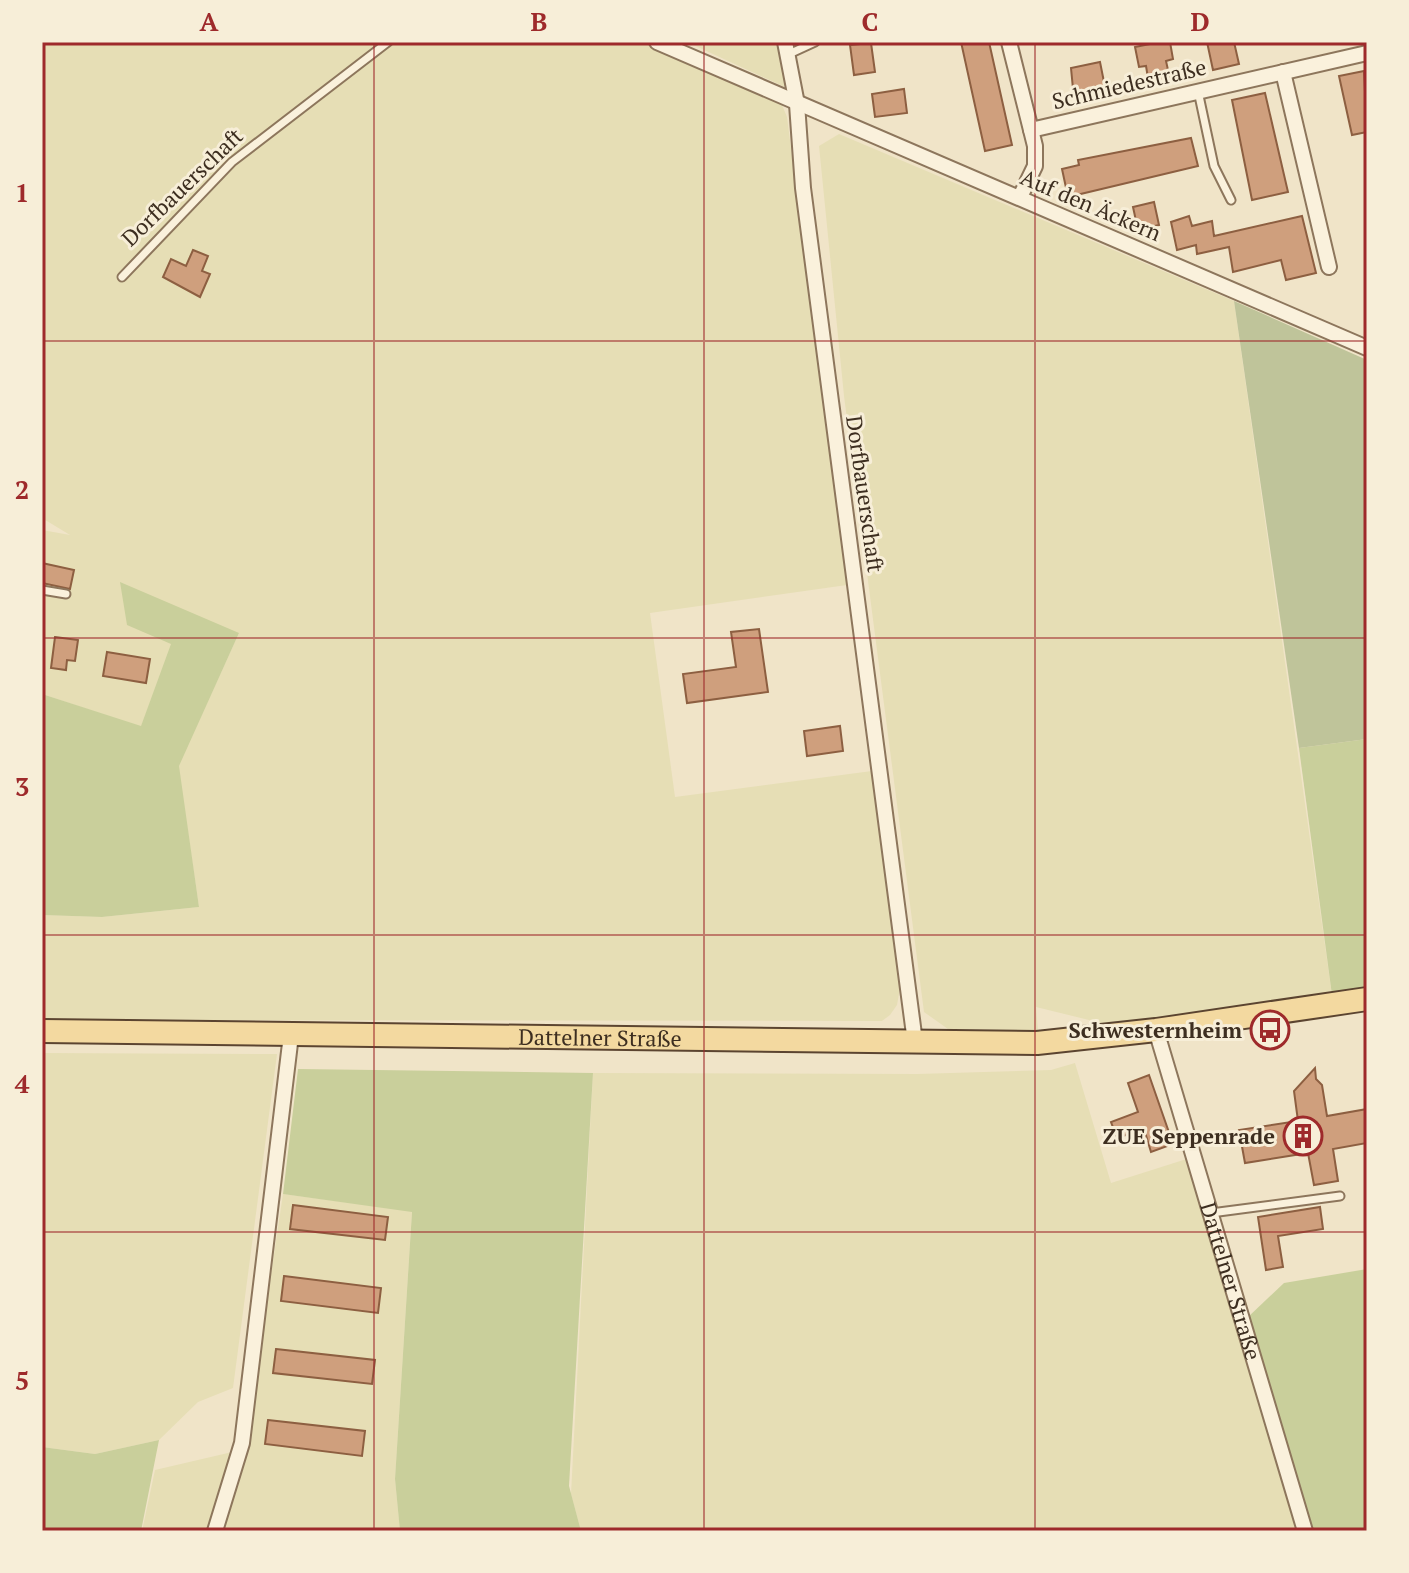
<svg xmlns="http://www.w3.org/2000/svg" width="1409" height="1573" viewBox="0 0 1409 1573" font-family="'PT Serif',serif">
  <rect width="100%" height="100%" fill="#f0e4c8"/>
  <g fill="#e6deb5">
    <path d="M42 42H650L771 95 782 105 787 117 847 585 650 613 675 797 872 771 900 988 897 1005 890 1015 882 1021 42 1020V915L102 917 199 907 178 766 239 633 172 644 141 727 42 694V530L70 535 42 518Z"/>
    <path d="M687 42H779L787 88Z"/>
    <path d="M839 134 1234 301 1332 995 1161 1020 1091 1025 1089 1020 1036 1007 1038 1031 948 1029 924 1012 844 396 819 146Z"/>
    <path d="M42 1053 277 1054 233 1388 198 1402 159 1440 95 1454 42 1447Z"/>
    <path d="M1075 1063 1111 1183 1196 1156 1302 1531H581L571 1494 593 1073 917 1074 1051 1070Z"/>
    <path d="M283 1194 412 1211 395 1479 400 1531H142L155 1470 245 1449Z"/>
  </g>
  <g fill="#c9cf9b">
    <path d="M120 582 239 633 179 766 199 907 102 917 42 915V694L141 726 171 644 127 625Z"/>
    <path d="M1367 739V989L1332 995 1299 748Z"/>
    <path d="M298 1069 593 1073 569 1486 581 1531H400L395 1479 412 1212 283 1194Z"/>
    <path d="M1367 1269V1531H1310L1247 1318 1284 1283Z"/>
    <path d="M159 1440 141 1531H42V1447L95 1454Z"/>
  </g>
  <path fill="#bfc49a" d="M1234 301 1367 360V739L1299 748Z"/>
  <g fill="#cf9f7d" stroke="#8d5f41" stroke-width="2">
    <path d="M961 42H989L1012 145 985 151Z"/>
    <path d="M1160 42H1170L1173 59 1166 61 1170 79 1149 84 1146 66 1139 67 1135 47Z"/>
    <path d="M1207 42H1234L1239 64 1213 70Z"/>
    <path d="M871 43 875 72 854 75 850 45Z"/>
    <path d="M1100 62 1106 92 1074 99 1071 68Z"/>
    <path d="M1364 71 1367 132 1352 135 1339 76Z"/>
    <path d="M904 89 907 113 875 117 872 94Z"/>
    <path d="M1265 93 1288 192 1252 200 1232 100Z"/>
    <path d="M1191 138 1198 166 1068 197 1062 169 1079 165 1078 160Z"/>
    <path d="M1154 202 1159 225 1138 230 1133 207Z"/>
    <path d="M1189 216 1192 226 1212 221 1214 236 1302 216 1316 273 1286 280 1281 260 1233 272 1229 247 1197 254 1196 245 1177 250 1171 222Z"/>
    <path d="M193 250 208 256 202 271 210 274 200 297 163 277 171 259 186 266Z"/>
    <path d="M42 563 74 570 70 589 42 583Z"/>
    <path d="M759 629 768 692 687 703 683 674 736 667 731 632Z"/>
    <path d="M55 637 78 640 75 661 67 660 66 670 51 668Z"/>
    <path d="M107 652 150 659 146 683 103 676Z"/>
    <path d="M840 726 843 751 807 756 804 731Z"/>
    <path d="M1315 1068 1316 1079 1322 1085 1327 1116 1367 1109V1143L1333 1149 1338 1181 1314 1185 1308 1153 1245 1163 1239 1130 1298 1121 1294 1091Z"/>
    <path d="M1149 1075 1173 1144 1151 1152 1144 1129 1117 1138 1111 1122 1138 1112 1128 1083Z"/>
    <path d="M293 1205 388 1217 385 1240 290 1229Z"/>
    <path d="M1320 1207 1323 1229 1278 1236 1283 1267 1266 1270 1258 1217Z"/>
    <path d="M284 1276 381 1288 378 1313 281 1301Z"/>
    <path d="M276 1349 375 1360 372 1384 273 1373Z"/>
    <path d="M268 1420 365 1431 362 1456 265 1444Z"/>
  </g>
  <g fill="none" stroke-linecap="round" stroke-linejoin="round">
    <defs>
      <g id="lane">
        <path d="M789 54 815 42"/>
        <path d="M1198 91 1214 166 1231 200"/>
        <path d="M122 277 232 162 388 42"/>
        <path d="M42 590 66 594"/>
        <path d="M1211 1213 1340 1196"/>
      </g>
      <g id="street">
        <path d="M657 42 1367 348"/>
        <path d="M785 42 797 104 803 188 915 1042"/>
        <path d="M1009 42 1035 146V166L1020 197"/>
        <path d="M1283 72 1329 267"/>
        <path d="M1031 130 1367 53"/>
        <path id="s1" d="M1156 1030 1305 1531"/>
        <path d="M215 1531 242 1443 291 1035"/>
      </g>
      <g id="primary">
        <path id="s2" d="M42 1031 1037 1043 1156 1030 1367 999"/>
      </g>
    </defs>
    <use href="#lane" stroke="#8d765c" stroke-width="11"/>
    <use href="#street" stroke="#8d765c" stroke-width="18"/>
    <use href="#primary" stroke="#5b4430" stroke-width="26"/>
    <use href="#lane" stroke="#faf1dc" stroke-width="7"/>
    <use href="#street" stroke="#faf1dc" stroke-width="14"/>
    <use href="#primary" stroke="#f3d9a0" stroke-width="22"/>
  </g>
  <path fill="none" stroke="#9e2a2b" stroke-width="2" stroke-opacity="0.55" d="M374 42V1531M704 42V1531M1035 42V1531M42 341H1367M42 638H1367M42 935H1367M42 1232H1367"/>
  <defs>
    <symbol id="bus-ring" viewBox="-11 -11 22 22"><circle r="9.5" fill="#f7eed8" stroke="#9e2a2b" stroke-width="1.5"/><path d="M-5-6H5V4H4V6H2V4H-2V6H-4V4H-5ZM-3.5-4V0h7V-4ZM-3.5 1.2v1.5H-2V1.2ZM2 1.2v1.5H3.5V1.2Z" fill="#9e2a2b"/></symbol>
    <symbol id="building-ring" viewBox="-11 -11 22 22"><circle r="9.5" fill="#f7eed8" stroke="#9e2a2b" stroke-width="1.5"/><path d="M-4-6H4V6H1V3H-1V6H-4ZM-2.5-4.3h1.7v1.8h-1.7ZM.8-4.3h1.7v1.8H.8ZM-2.5-1h1.7V.8h-1.7ZM.8-1h1.7V.8H.8Z" fill="#9e2a2b"/></symbol>
  </defs>
  <g fill-rule="evenodd">
    <use href="#bus-ring" x="1248" y="1008" width="44" height="44"/>
    <use href="#building-ring" x="1281" y="1114" width="44" height="44"/>
  </g>
  <g text-anchor="middle" stroke-width="6" stroke-linejoin="round" paint-order="stroke">
    <g font-size="22" fill="#3d2e20" stroke="#f7eed8">
      <text transform="translate(1129 84) rotate(-13)" y="8">Schmiedestraße</text>
      <text transform="translate(182 187) rotate(-44)" y="8">Dorfbauerschaft</text>
      <text transform="translate(1091 205) rotate(23)" y="8">Auf den Äckern</text>
      <text transform="translate(865 494) rotate(82)" y="8">Dorfbauerschaft</text>
      <text dy="8" stroke="none"><textPath href="#s2" startOffset="558">Dattelner Straße</textPath></text>
      <text dy="8" stroke="none"><textPath href="#s1" startOffset="262">Dattelner Straße</textPath></text>
    </g>
    <g font-size="22" font-weight="bold" fill="#3d2e20" stroke="#f7eed8" text-anchor="end">
      <text x="1242" y="1038">Schwesternheim</text>
      <text x="1275" y="1144">ZUE Seppenrade</text>
    </g>
  </g>
  <rect width="1409" height="1573" fill="none" stroke="#f7eed8" stroke-width="88"/>
  <rect x="44" y="44" width="1321" height="1485" fill="none" stroke="#9e2a2b" stroke-width="3"/>
  <g font-size="26" text-anchor="middle" font-weight="bold" fill="#9e2a2b">
    <text x="209" y="31">A</text>
    <text x="539" y="31">B</text>
    <text x="870" y="31">C</text>
    <text x="1200" y="31">D</text>
    <text x="22" y="202">1</text>
    <text x="22" y="499">2</text>
    <text x="22" y="796">3</text>
    <text x="22" y="1093">4</text>
    <text x="22" y="1390">5</text>
  </g>
</svg>
